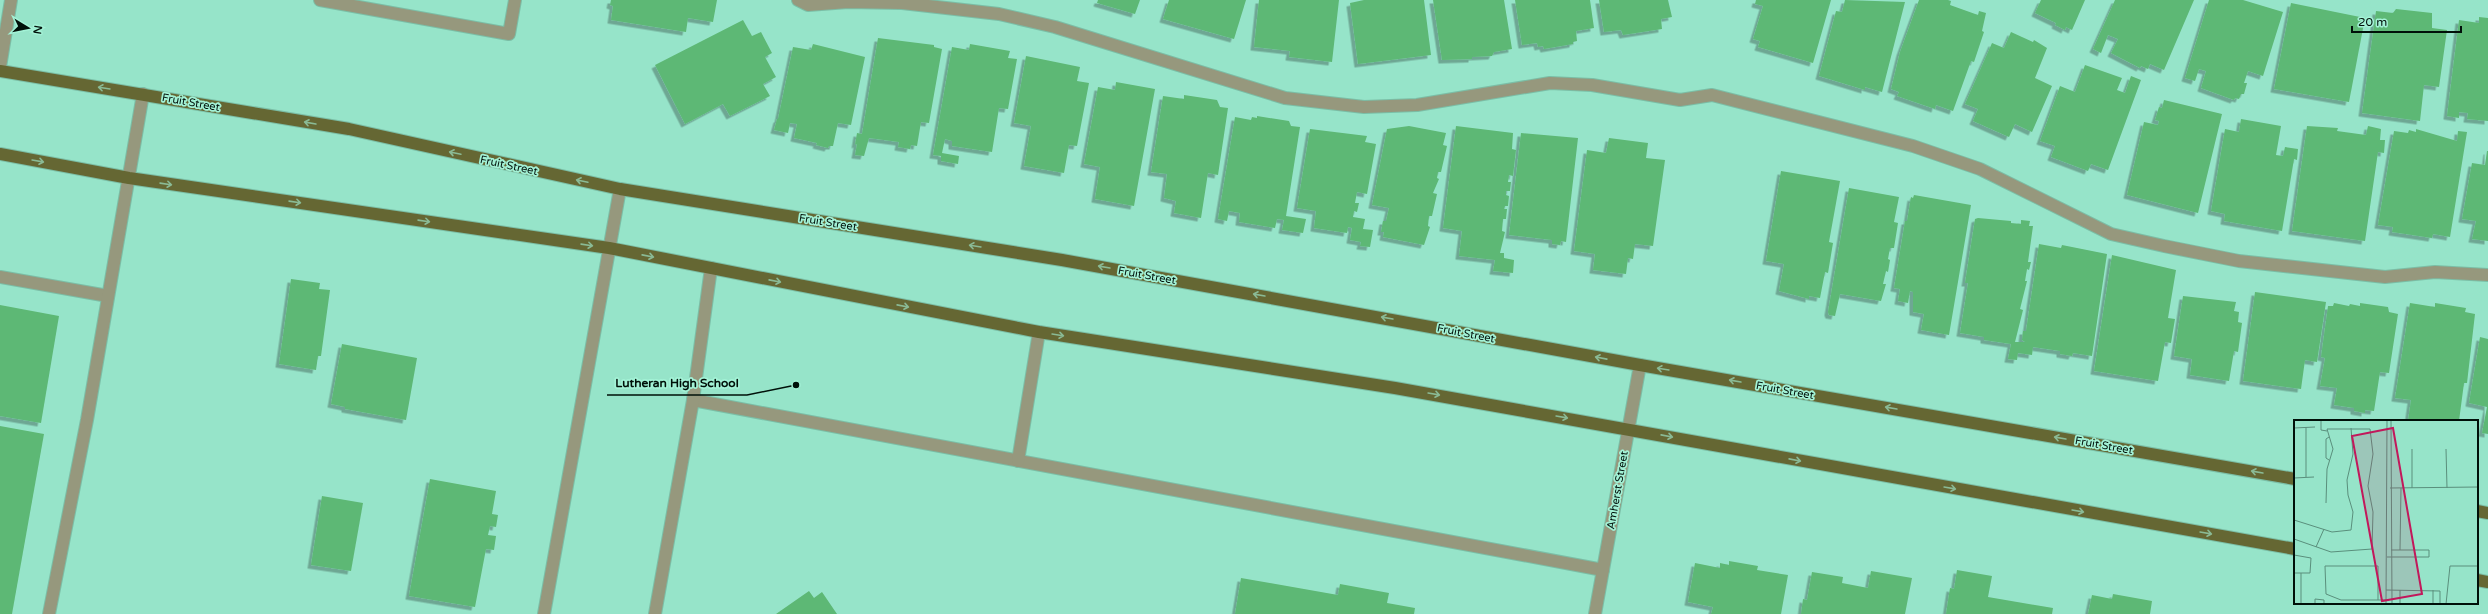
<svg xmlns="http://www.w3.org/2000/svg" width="2488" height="614" viewBox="0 0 2488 614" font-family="'Varela Round',sans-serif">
  <defs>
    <filter id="shadow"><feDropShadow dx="-3.5" dy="3.5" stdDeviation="0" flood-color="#0004"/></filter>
  </defs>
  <rect width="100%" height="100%" fill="#96e4c9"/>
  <g fill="#5db875" filter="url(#shadow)">
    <path d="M611 0H717L713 22 688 18 686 32 611 20 613 6 610 5Z"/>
    <path d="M1098 0H1140L1135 14 1097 3Z"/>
    <path d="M1169 0H1246L1234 39 1163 19Z"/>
    <path d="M1259 0H1339L1332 62 1289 57 1290 51 1254 47Z"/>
    <path d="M1364 0H1424L1431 55 1358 64 1350 3Z"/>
    <path d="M1433 0H1504L1512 49 1494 52 1492 56 1472 57V59L1442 60Z"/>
    <path d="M1515 0H1590L1594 28 1576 31 1577 41 1573 42V44L1544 49 1543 46 1538 47 1537 43 1522 45Z"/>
    <path d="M1599 0H1668L1672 17 1661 19 1662 29 1623 35 1621 30 1604 32Z"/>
    <path d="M1756 0H1831L1813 63 1758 47 1760 41 1753 39 1763 6 1755 4Z"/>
    <path d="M1845 0 1905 2 1882 92 1865 87V90L1819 76 1836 11 1842 12Z"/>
    <path d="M1919 0H1948L1951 1 1950 5 1978 15 1979 11 1986 13 1982 31 1984 32 1974 62 1971 61 1953 111 1936 105 1935 109 1897 96 1899 92 1891 89 1900 52Z"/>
    <path d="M2041 0H2085L2072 30 2066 27 2065 30 2055 25 2056 23 2035 13Z"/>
    <path d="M2115 0H2194L2164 70 2150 64 2148 69 2141 66 2140 68 2111 53 2118 39 2108 35 2101 53 2093 49Z"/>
    <path d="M2209 0H2243L2283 12 2263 76 2248 71 2244 83H2247L2244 94H2241L2239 99 2235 98 2234 100 2201 88 2206 71 2199 69 2195 81 2185 78Z"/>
    <path d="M2291 3 2365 18 2349 102 2274 89Z"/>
    <path d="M2396 9 2432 13V28L2447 30 2439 87 2424 85 2420 121 2362 113 2376 11 2393 13Z"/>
    <path d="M2479 17 2488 18V121L2467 119 2468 113 2459 112V118L2447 116 2459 20 2479 23Z"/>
    <path d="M743 20 752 36 761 32 772 53 765 57 776 77 763 84 770 96 730 116 723 104 685 124 655 65Z"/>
    <path d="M2011 32 2033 42 2034 40 2047 48 2035 78 2052 86 2032 132 2015 124 2009 137 1973 121 1978 109 1965 104 1992 43 2004 48Z"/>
    <path d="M878 38 934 45V47L942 49 929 123 921 122 917 146 911 145 910 149 898 147 899 142 869 138 864 156 855 155 857 144 855 145 857 133 862 134Z"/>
    <path d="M813 44 865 57 851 125 838 123 833 146H829L828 148 816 145 817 143 794 138 797 124 790 123 788 133 774 130 777 119H778L793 47 811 50Z"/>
    <path d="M970 44 1010 51 1008 58 1017 59 1008 109 999 108 992 152 952 146V141L945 139 942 153 959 156 958 164 941 161V156L933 155 952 47 969 50Z"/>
    <path d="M1026 56 1080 67 1077 81 1089 83 1077 146 1069 145 1064 173 1024 166 1031 126 1014 123Z"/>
    <path d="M2085 65 2122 78 2117 90 2125 93 2131 76 2141 80 2108 170 2091 164 2088 171 2051 157 2055 146 2040 141 2060 86 2075 92Z"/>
    <path d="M1116 82 1155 89 1134 206 1095 199 1100 167 1084 164 1098 87 1115 90Z"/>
    <path d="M1184 95 1217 100 1220 107 1228 108 1218 175 1208 173 1201 218 1174 213 1176 201 1164 198 1167 174 1151 172 1163 96 1184 99Z"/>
    <path d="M2164 100 2222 114 2198 213 2127 195 2144 122 2158 125 2159 121 2155 120 2159 107 2162 108Z"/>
    <path d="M1257 116 1289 121 1291 126 1300 127 1286 216 1306 219 1303 233 1282 230 1284 220 1277 219 1275 228 1239 222 1240 213 1229 211 1227 221 1218 219 1235 117 1251 120 1252 117 1257 118Z"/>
    <path d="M2241 119 2281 126 2276 155 2283 156 2285 147 2298 149 2297 160 2294 159 2282 231 2224 221 2225 214 2211 211 2225 129 2239 132Z"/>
    <path d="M1409 126 1446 133 1443 145 1447 146 1441 172H1438L1437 178 1439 179 1433 193 1437 194 1432 216H1429L1428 226 1430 227 1424 245 1383 237 1384 232H1381L1383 221H1386L1389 208 1372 205 1387 129Z"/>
    <path d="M1456 126 1513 133 1512 149 1516 150 1513 176 1509 175 1508 182H1511L1510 191H1506V195L1509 196 1508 206H1505L1504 209H1507L1506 219H1503L1502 231 1505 232 1500 253H1504V258L1514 260 1513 273 1493 271 1495 260 1459 256 1462 231 1443 228Z"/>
    <path d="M2307 126 2338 128 2337 131 2366 135 2368 126 2381 129 2380 140H2385L2384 153 2378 152 2365 241 2292 231Z"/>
    <path d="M1310 129 1367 136 1365 142 1376 144 1367 194 1357 192 1355 203H1359L1357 212 1354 211 1353 217 1365 219 1363 229 1373 230 1370 247 1360 246 1361 242 1350 240 1352 228 1348 227 1347 233 1314 228 1316 211 1297 208Z"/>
    <path d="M2416 129 2457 141 2458 131 2467 132 2450 237 2433 234 2432 238 2392 232 2393 227 2378 225 2394 131 2408 133 2409 130 2416 132Z"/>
    <path d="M1521 133 1578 138 1566 242 1561 241 1560 245 1552 244V240L1509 235Z"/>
    <path d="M1609 138 1648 143 1646 158 1665 160 1653 246 1635 244 1633 259 1628 258 1626 274 1593 270 1595 254 1574 251 1587 150 1606 153Z"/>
    <path d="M2487 151H2488V241L2472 239 2476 221 2462 219 2472 163 2485 165Z"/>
    <path d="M1781 171 1840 181 1829 242 1833 243 1828 273 1825 272 1820 298 1809 296V299L1779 291 1784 264 1766 261Z"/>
    <path d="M1849 188 1899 197 1894 222 1898 223 1894 248H1890L1888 259 1890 260 1888 272 1886 271 1883 284H1886L1881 301 1840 294 1835 316 1829 315 1828 312Z"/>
    <path d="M1914 195 1971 205 1949 335 1921 330 1924 314 1913 312V292L1910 291 1908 303 1898 301 1900 289 1894 288 1905 221H1907L1911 197 1913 198Z"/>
    <path d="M1978 218 2011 221V223L2021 224V220L2030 221 2029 226H2033L2028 262H2031L2029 270 2027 269 2025 281H2027L2020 309 2023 310 2015 342H2025L2022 340 2023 331H2026L2039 244 2061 248 2062 245 2107 254 2092 356 2073 353 2072 356 2060 354V351L2033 347 2032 355 2018 353 2017 360 2008 359 2011 344 1984 340V337L1960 333 1968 283H1965L1975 219Z"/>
    <path d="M2112 255 2176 270 2168 318 2175 319 2171 343 2165 342 2158 381 2094 371Z"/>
    <path d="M291 279 320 283 319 289 330 290 321 356H318L316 370 279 364Z"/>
    <path d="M2255 292 2326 302 2317 362 2305 360 2301 389 2243 381Z"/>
    <path d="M2183 296 2236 302 2234 311 2239 312 2238 322 2242 323 2238 352 2234 351 2229 381 2190 375 2192 359 2174 356Z"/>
    <path d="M2334 303 2349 306 2350 304 2360 306V303L2388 307 2389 312 2398 314 2389 373 2380 372 2374 411 2365 410V413L2354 411V408L2334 405 2337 388 2320 386 2325 358 2321 357 2328 306H2333Z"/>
    <path d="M2410 303 2435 307V303L2466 308 2465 312 2475 314 2467 383H2464L2459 421H2408L2411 400 2395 398Z"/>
    <path d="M0 305 59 316 41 423 0 416Z"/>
    <path d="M2480 337 2488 339V434L2482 433 2487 407 2469 403Z"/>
    <path d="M342 344 417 358 406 420 345 409V407L331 404Z"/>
    <path d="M0 426 44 434 12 614H0Z"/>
    <path d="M430 479 496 491 492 514 498 515 496 527 490 526 488 535 496 536 494 550 486 549 475 607 409 596Z"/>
    <path d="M322 496 363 503 351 571 311 565Z"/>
    <path d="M1729 561 1758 566 1757 570 1788 575 1781 614H1711L1713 607 1688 602 1695 563 1720 568V563L1729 565Z"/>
    <path d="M1957 570 1992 576 1988 597 2053 608 2052 614H1946L1950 588 1954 589Z"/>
    <path d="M1871 571 1912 578 1905 614H1801L1803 599 1807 600 1812 572 1843 577 1842 583 1868 588Z"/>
    <path d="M1241 578 1338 595 1340 584 1389 593 1387 603 1415 608 1414 614H1235Z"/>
    <path d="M809 591 814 598 822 592 837 614H776Z"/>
    <path d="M2113 594 2152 601 2150 614H2088L2092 595 2112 599Z"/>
  </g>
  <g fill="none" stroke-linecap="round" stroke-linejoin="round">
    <defs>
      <g id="minor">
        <path d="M320 0 509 34 515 0"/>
        <path d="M798 0 808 5 848 2 902 3 999 14 1055 27 1285 98 1364 107 1417 105 1550 83 1592 85 1680 100 1712 95 1913 146 1980 169 2111 234 2164 246 2239 261 2385 277 2435 272 2488 275"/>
        <path d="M0 67 11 0"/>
        <path d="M0 277 108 296"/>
        <path d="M693 400 1603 570"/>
        <path d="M1018 461 1039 332"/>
        <path d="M49 614 87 420 143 94"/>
        <path d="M544 614 620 189"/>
        <path d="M655 614 693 400 711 268"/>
        <path d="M1595 614 1640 365"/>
      </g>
      <g id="major">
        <path d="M0 71 349 129 620 189 1062 260 1640 365 2295 479"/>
        <path d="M0 154 129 178 609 248 1039 332 1395 388 2295 549"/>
        <path d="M2477 511 2488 513"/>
        <path d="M2477 580 2488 582"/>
      </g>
    </defs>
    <use href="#minor" stroke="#7bbea6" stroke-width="14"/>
    <use href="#major" stroke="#7bbea6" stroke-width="14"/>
    <use href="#minor" stroke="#96987d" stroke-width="12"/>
    <use href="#major" stroke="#656733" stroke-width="12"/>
  </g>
  <defs><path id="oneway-shaft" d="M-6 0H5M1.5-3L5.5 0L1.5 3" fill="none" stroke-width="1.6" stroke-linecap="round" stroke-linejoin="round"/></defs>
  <g stroke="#8aba95">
    <use href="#oneway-shaft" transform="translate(104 88) rotate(-171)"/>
    <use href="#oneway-shaft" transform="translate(310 123) rotate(-170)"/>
    <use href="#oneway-shaft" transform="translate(455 153) rotate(-168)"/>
    <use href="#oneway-shaft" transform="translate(38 161) rotate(10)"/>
    <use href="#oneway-shaft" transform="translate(582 181) rotate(-168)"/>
    <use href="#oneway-shaft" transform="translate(166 184) rotate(8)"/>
    <use href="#oneway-shaft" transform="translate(295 202) rotate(8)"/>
    <use href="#oneway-shaft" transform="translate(424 221) rotate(8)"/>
    <use href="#oneway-shaft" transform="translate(587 245) rotate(8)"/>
    <use href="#oneway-shaft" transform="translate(975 246) rotate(-171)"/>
    <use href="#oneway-shaft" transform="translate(648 256) rotate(11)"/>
    <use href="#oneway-shaft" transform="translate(1104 267) rotate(-170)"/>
    <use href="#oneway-shaft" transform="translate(775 281) rotate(11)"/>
    <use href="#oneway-shaft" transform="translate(1259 295) rotate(-170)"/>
    <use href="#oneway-shaft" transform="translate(903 306) rotate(11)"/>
    <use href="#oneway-shaft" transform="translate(1387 318) rotate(-170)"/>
    <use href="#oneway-shaft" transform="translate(1058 335) rotate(9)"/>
    <use href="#oneway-shaft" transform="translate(1601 358) rotate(-169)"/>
    <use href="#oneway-shaft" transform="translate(1663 369) rotate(-171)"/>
    <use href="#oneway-shaft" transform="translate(1735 381) rotate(-170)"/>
    <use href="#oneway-shaft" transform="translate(1434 394) rotate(10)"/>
    <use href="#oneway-shaft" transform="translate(1891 408) rotate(-170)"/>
    <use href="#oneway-shaft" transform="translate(1562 417) rotate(10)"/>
    <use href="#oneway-shaft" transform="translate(1667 436) rotate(11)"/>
    <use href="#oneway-shaft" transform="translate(2060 438) rotate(-170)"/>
    <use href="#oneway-shaft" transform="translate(1795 460) rotate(11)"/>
    <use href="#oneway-shaft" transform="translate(2257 472) rotate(-170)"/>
    <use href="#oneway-shaft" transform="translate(1950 488) rotate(10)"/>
    <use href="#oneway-shaft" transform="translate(2078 511) rotate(10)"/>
    <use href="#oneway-shaft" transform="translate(2206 533) rotate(10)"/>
  </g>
  <g text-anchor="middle" stroke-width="3.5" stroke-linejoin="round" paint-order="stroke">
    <g font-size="11" fill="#001009" stroke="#a3f2d6">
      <text transform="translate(191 102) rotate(10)" y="4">Fruit Street</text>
      <text transform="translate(509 165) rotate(12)" y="4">Fruit Street</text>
      <text transform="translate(828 222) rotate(9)" y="4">Fruit Street</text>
      <text transform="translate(1147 275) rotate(10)" y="4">Fruit Street</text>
      <text transform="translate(1466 333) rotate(11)" y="4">Fruit Street</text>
      <text transform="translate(1785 390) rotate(10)" y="4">Fruit Street</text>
      <text transform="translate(2104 445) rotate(10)" y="4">Fruit Street</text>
      <text transform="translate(1617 490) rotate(-80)" y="4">Amherst Street</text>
    </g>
  </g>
  <g transform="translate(2294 420)">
    <rect width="184" height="184" fill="#96e4c9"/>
    <path fill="none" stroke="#5a8f7c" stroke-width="1" d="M27 0V10L33 11M97 0 98 184M0 8 21 7M35 17 32 19V38L35 40M118 29V68M152 29 153 68M12 57V7M0 58 20 57M96 68 184 67M0 100 38 112 57 110 59 92 54 75 53 60 59 34 57 8M0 119 37 132 78 129 79 92 74 66 79 34 76 9H33L39 29 33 49 32 83M22 127 30 109M106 130 107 68M0 135 17 138 16 153H0M93 137H135V130H97M92 170 146 171V184M106 170V184M139 170V184M84 180V146H31L32 174 47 180H95M7 184V153M21 184V179L30 180V184M92 184 93 0M152 184 156 146H184"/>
    <path fill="#c2185b" fill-opacity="0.15" stroke="#c2185b" stroke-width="2" d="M99 8 128 174 88 181 58 16Z"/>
    <rect width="184" height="184" fill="none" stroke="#001009" stroke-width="2"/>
  </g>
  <path fill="none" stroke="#001009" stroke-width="1.5" d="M796 385L747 395H607"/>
  <circle fill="#001009" stroke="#a3f2d6" stroke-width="1.5" cx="796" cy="385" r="4"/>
  <g font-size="12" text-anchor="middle" font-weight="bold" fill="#001009" stroke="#a3f2d6" stroke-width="3.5" stroke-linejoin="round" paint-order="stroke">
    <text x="677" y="387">Lutheran High School</text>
  </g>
  <g transform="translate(28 28) rotate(100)" stroke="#a3f2d6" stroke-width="3" paint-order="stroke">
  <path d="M0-3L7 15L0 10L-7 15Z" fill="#001009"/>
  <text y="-6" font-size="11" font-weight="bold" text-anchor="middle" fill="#001009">N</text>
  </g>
  <path d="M2352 26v6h109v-6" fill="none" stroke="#001009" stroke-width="2"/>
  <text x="2358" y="26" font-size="12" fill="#001009" stroke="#a3f2d6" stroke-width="3" paint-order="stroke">20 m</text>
</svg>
